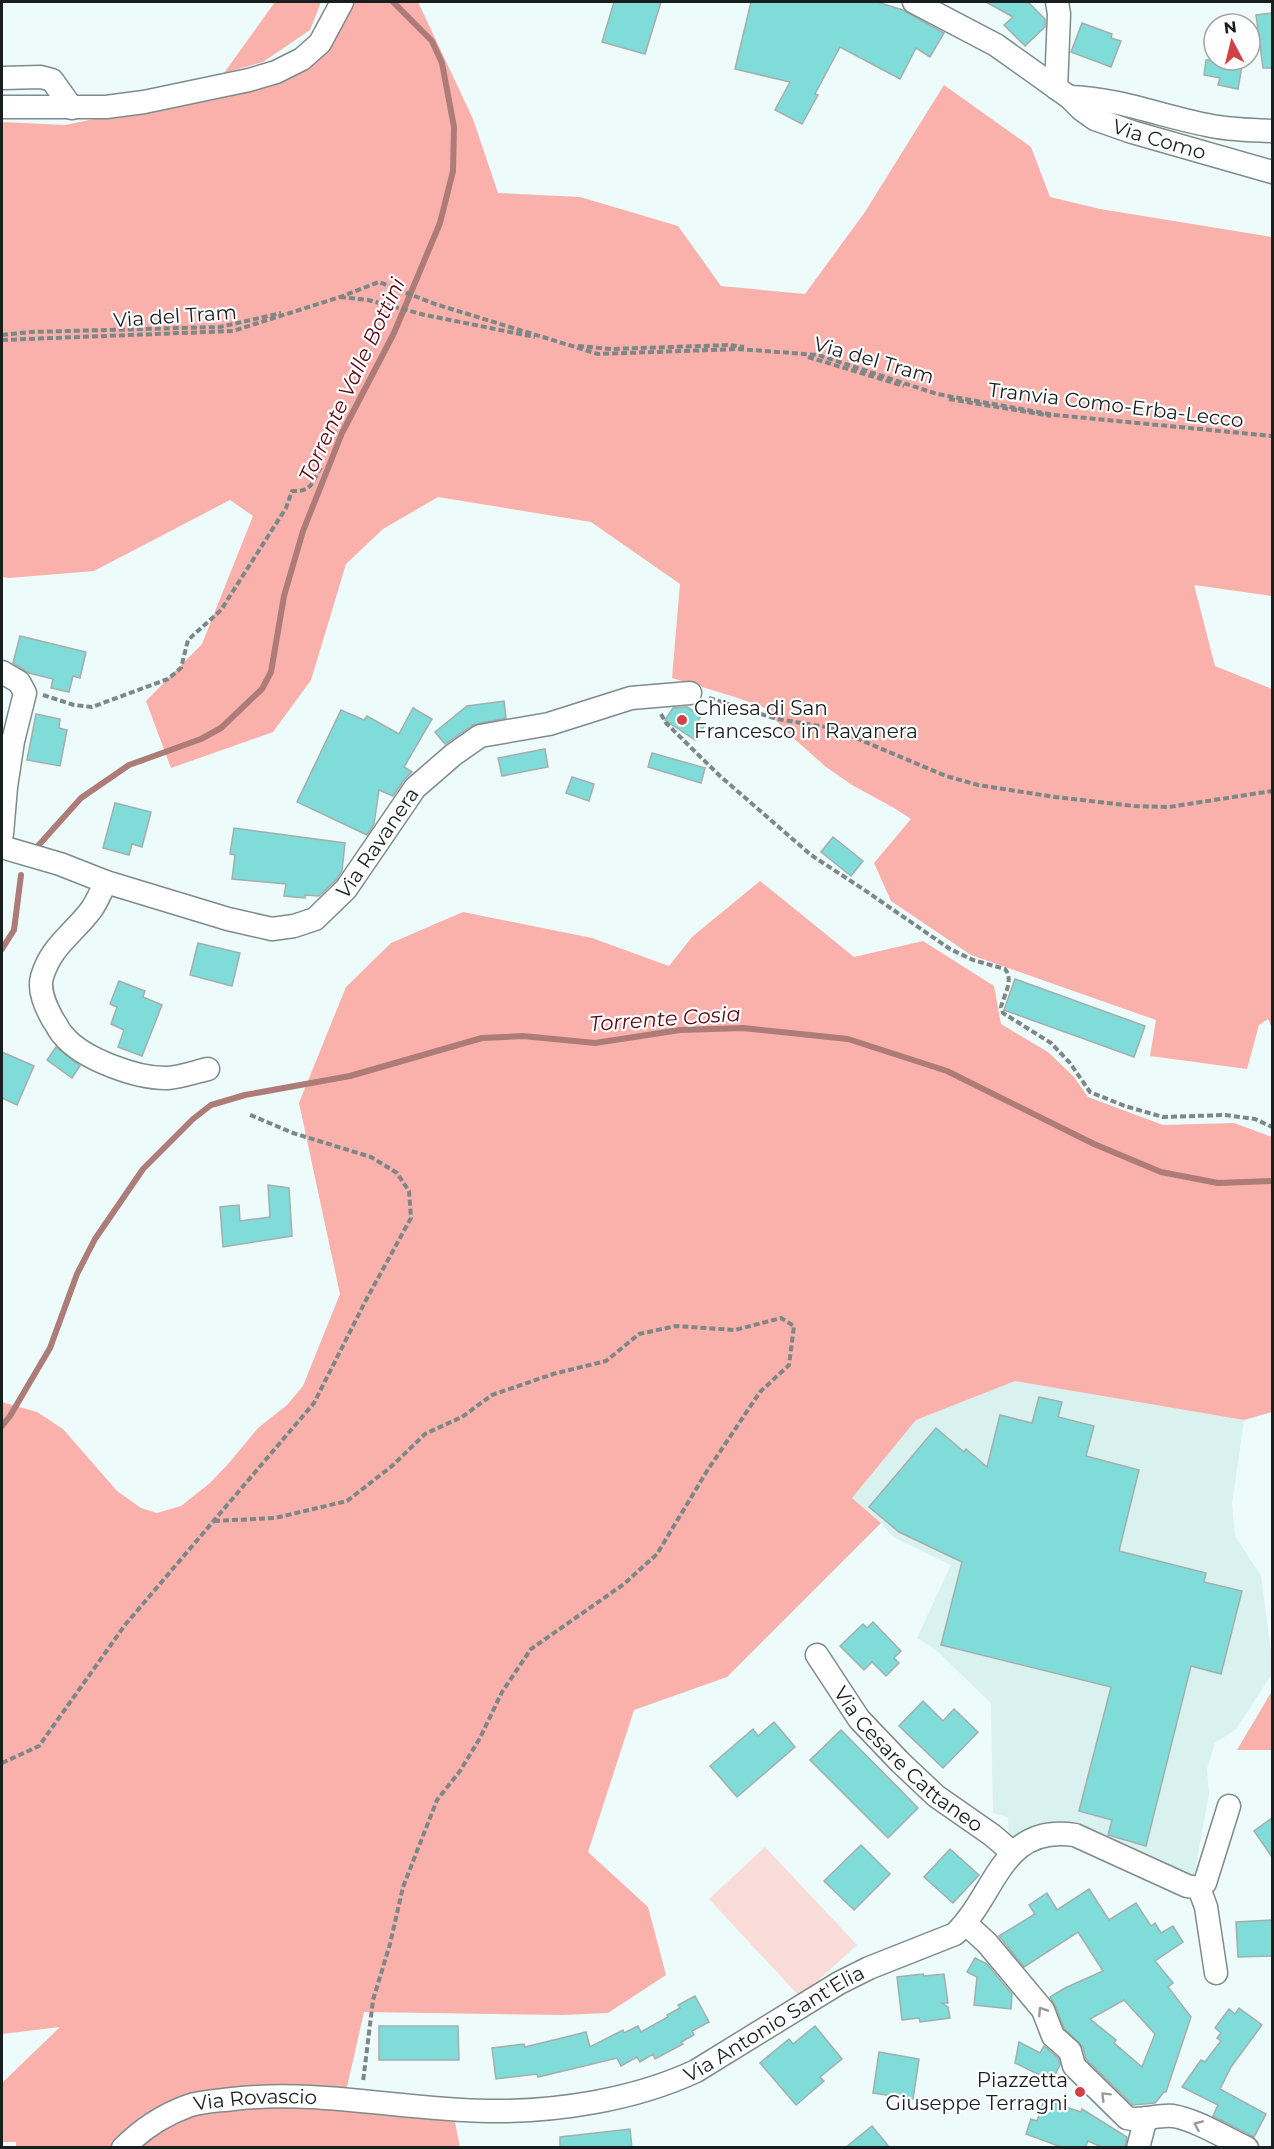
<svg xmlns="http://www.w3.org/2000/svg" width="1274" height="2149" viewBox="0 0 1274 2149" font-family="Montserrat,sans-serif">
  <rect width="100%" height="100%" fill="#edfbfa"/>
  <path fill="#d9f1ef" d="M1015 1381 1244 1420 1232 1504 1235 1536 1261 1576 1272 1659V1674L1236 1729 1215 1743 1207 1769 1209 1794 1194 1875 1080 1829 1009 1841 1008 1817 993 1813 991 1703 935 1649 917 1638 951 1565 893 1537 881 1523 852 1498 916 1420Z"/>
  <path fill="#f9dbd8" d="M765 1847 857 1945 800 1997 709 1899Z"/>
  <g fill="#fab0ab">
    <path d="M275 2H321L310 30 263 62 224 73Z"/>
    <path d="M350 2H418L473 119 498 193 580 197 678 226 721 286 805 294 865 212 944 85 1031 147 1050 197 1100 209 1272 237V596L1194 585 1215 666 1272 689V1028L1268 1019 1259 1025 1247 1069 1150 1056 1156 1020 971 955 891 901 874 863 911 819 894 808 852 785 826 767 791 736 763 707 735 697 672 678 680 584 591 522 438 497 383 529 346 564 311 680 273 732 171 768 146 701 202 644 253 516 230 500 94 571 9 578 2 577V122L65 125 138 110 205 102 221 98 224 85 302 66Z"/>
    <path d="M760 881 854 957 923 941 994 986 1001 1024 1048 1052 1074 1077 1088 1097 1163 1125 1234 1123 1272 1137V1412L1244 1420 1015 1381 916 1420 852 1498 881 1523 727 1677 634 1710 588 1852 648 1907 666 1975 608 2013 562 2015 364 2012 342 2109 455 2122 460 2147 16 2148V2142H2V2083L60 2027 2 2034V1402L37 1412 63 1429 117 1491 141 1508 157 1513 181 1506 210 1483 229 1463 258 1428 287 1405 303 1386 340 1294 299 1103 346 987 391 943 463 912 592 938 669 966 692 937Z"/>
    <path d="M1272 1691V1750H1237Z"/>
  </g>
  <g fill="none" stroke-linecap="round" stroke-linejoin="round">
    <g stroke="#ad7c78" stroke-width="6">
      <path d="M37 847 81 798 129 765 201 739 221 728 262 689 271 672 284 596 303 531 342 433 394 333 440 223 453 171 454 127 442 63 432 41 393 2"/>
      <path d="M2 949 14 930 21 875"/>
      <path d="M2 1426 10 1416 50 1348 77 1274 95 1239 143 1169 193 1119 211 1105 245 1095 350 1076 482 1038 523 1036 595 1043 680 1030 743 1028 848 1039 947 1071 1094 1144 1161 1172 1218 1183 1272 1181"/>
    </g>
  </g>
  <g fill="#80dcd8" stroke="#a2afae" stroke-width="1.5" fill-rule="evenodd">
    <path d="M614 2H661L645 54 602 42Z"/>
    <path d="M751 2H877L903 10 944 33 930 57 916 48 900 79 840 47 815 94 818 95 802 124 775 110 790 82 735 69Z"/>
    <path d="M986 2H1028L1045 19V27L1025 46 1004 25 1013 17Z"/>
    <path d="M1272 13V68H1263L1256 15Z"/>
    <path d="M1082 23 1112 34 1111 38 1121 41 1111 67 1071 52Z"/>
    <path d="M1206 60H1243L1238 89 1218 85 1220 78 1204 75Z"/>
    <path d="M20 636 86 652 80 678 73 676 69 692 51 688 53 679 29 673 13 663Z"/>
    <path d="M504 701 506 718 473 725 445 744 435 732 467 706Z"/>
    <path d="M687 707 701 716 698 721 705 725 695 740 665 720 673 708Z"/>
    <path d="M413 708 432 719 404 767 412 772 404 780 393 796 379 790 374 824 367 835 297 802 341 710 364 720 367 716 399 734Z"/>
    <path d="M36 714 60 719 59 728 67 730 60 766 27 760Z"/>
    <path d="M545 749 548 767 502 776 498 758Z"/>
    <path d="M652 753 705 768 701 783 648 767Z"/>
    <path d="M572 777 594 784 589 801 566 793Z"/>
    <path d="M115 803 151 812 142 847 132 844 129 855 103 848Z"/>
    <path d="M234 828 345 843 342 871 336 880 319 896 305 895V898L284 896 286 884 232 879 235 855 230 854Z"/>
    <path d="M833 837 863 861 851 876 821 852Z"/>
    <path d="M198 943 240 953 232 986 190 975Z"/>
    <path d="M1015 979 1145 1026 1134 1057 1004 1010Z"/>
    <path d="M119 981 145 991 143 997 162 1005 142 1056 118 1047 124 1030 111 1024 117 1007 110 1004Z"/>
    <path d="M56 1047 80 1066 72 1078 47 1060Z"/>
    <path d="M2 1052 34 1066 17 1105 2 1098Z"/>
    <path d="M268 1185 289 1188 292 1236 223 1247 220 1207 239 1205 240 1221 270 1217Z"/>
    <path d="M1039 1397 1062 1402 1058 1417 1094 1426 1086 1456 1139 1470 1119 1551 1206 1573 1204 1582 1242 1591 1221 1674 1191 1666 1146 1846 1108 1835 1112 1820 1079 1811 1111 1687 941 1645 962 1562 899 1532 869 1507 936 1428 964 1452 966 1449 987 1467 1000 1415 1032 1423Z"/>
    <path d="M873 1622 901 1651 894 1658 899 1663 886 1676 872 1662 864 1670 840 1646 863 1624 867 1628Z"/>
    <path d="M923 1701 943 1721 954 1709 978 1732 943 1768 899 1726Z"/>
    <path d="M774 1722 795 1747 737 1797 710 1766 753 1729 758 1736Z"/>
    <path d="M841 1730 918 1808 888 1838 810 1760Z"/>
    <path d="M1272 1818V1857L1254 1831Z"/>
    <path d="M861 1845 890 1874 854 1910 824 1881Z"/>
    <path d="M950 1849 979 1875 953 1903 924 1877Z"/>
    <path d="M1089 1889 1109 1920 1136 1903 1151 1926 1155 1923 1161 1933 1173 1926 1183 1942 1155 1961 1173 1983 1168 1987 1191 2017 1166 2092H1164L1155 2103 1133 2105 1086 2059 1083 2047 1064 2028 1055 2005 1050 1997 1065 1988 1103 1971 1078 1932 1024 1967 999 1936 1035 1914 1029 1905 1047 1893 1057 1910ZM1124 2000 1155 2034 1142 2067 1114 2043 1116 2040 1090 2019Z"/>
    <path d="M1272 1920V1956L1238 1957 1236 1922Z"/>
    <path d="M975 1958 987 1964 1012 1994 1011 2009 974 2005 977 1977 967 1972Z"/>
    <path d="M923 1974 924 1976 944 1974 948 2003H942L948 2007 950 2018 920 2022 919 2018 902 2020 897 1977Z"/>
    <path d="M695 1996 709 2022 692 2031 694 2035 681 2042 683 2044 655 2059 653 2054 640 2062 637 2057 621 2066 617 2058 538 2077 537 2074 496 2079 492 2048 524 2044 525 2047 586 2032 590 2047 623 2030 624 2033 638 2026 641 2032 668 2017 667 2015 680 2008 678 2005Z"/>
    <path d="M1239 2008 1262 2025 1231 2067 1220 2089 1266 2114 1254 2137 1213 2116 1218 2105 1182 2087 1201 2060 1205 2062 1221 2041 1217 2038 1221 2033 1215 2028 1229 2009 1235 2014Z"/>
    <path d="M379 2026H458L459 2060H379Z"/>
    <path d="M815 2026 842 2059 820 2077 824 2081 796 2105 760 2063 789 2039 793 2044Z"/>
    <path d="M1019 2042 1040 2053 1044 2046 1058 2058 1060 2065 1052 2081 1015 2063Z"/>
    <path d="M879 2052 919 2059 913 2099 873 2093Z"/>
    <path d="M1044 2100 1081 2112 1082 2109 1127 2137 1125 2148H1104L1088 2141 1085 2148H1064L1026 2134 1031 2119 1037 2121Z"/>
    <path d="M872 2126 890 2148H845Z"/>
    <path d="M630 2129 632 2148H560V2137Z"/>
  </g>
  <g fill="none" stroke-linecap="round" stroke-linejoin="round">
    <defs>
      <g id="minor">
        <path id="s1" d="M914 2 996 45 1069 97 1081 109 1095 119 1132 132 1272 172"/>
        <path d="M2 78 41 77 52 80 72 108"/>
        <path d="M1056 88 1059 14 1057 2"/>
        <path d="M1069 97C1117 98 1161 116 1207 125 1228 130 1251 130 1272 131"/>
        <path d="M2 107H106L144 102 249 80 276 72 302 59 320 43 342 2"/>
        <path d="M2 672 19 682 25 693 13 741 6 787 2 834"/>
        <path id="s2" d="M2 847 60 864 106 882 228 919 272 929 294 926 315 919 346 889 415 788 453 755 480 736 549 724 631 698 690 693"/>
        <path d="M106 882C101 891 97 902 91 910 73 934 51 946 42 977 38 991 46 1007 53 1020 57 1025 59 1031 63 1035 82 1059 138 1079 168 1078 181 1077 195 1072 208 1069"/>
        <path id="s3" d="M817 1655 859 1719 900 1762 936 1796 992 1835 1012 1852"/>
        <path d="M1199 1888 1206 1907 1216 1973"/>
        <path d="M965 1923 987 1943 1043 2010 1053 2036 1070 2051 1074 2066 1127 2118C1142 2122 1158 2114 1173 2116 1197 2120 1225 2138 1247 2148"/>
        <path id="s4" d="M123 2148C142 2129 163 2115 188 2106 202 2101 218 2101 233 2099 318 2089 403 2110 488 2111 556 2112 634 2100 696 2071L839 1983 869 1968 955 1934C997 1893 1001 1824 1075 1835L1187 1886 1199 1888 1205 1883 1229 1806"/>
        <path d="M1138 2148 1146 2118"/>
      </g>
    </defs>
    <use href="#minor" stroke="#7e8b8a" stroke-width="25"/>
    <g stroke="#7d8786" stroke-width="4" stroke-dasharray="6 3" stroke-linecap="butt">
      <path d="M340 297 368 300 425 315 535 337"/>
      <path d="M2 335 30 332 220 327 281 313"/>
      <path d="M2 340 233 331 340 297 379 282 435 304 598 354 738 349 818 355 937 394 1055 415 1272 436"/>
      <path d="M578 346 611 349 730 345 744 347"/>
      <path d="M808 357 904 386"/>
      <path d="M949 399 1051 416"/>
      <path d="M43 695 74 705 92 707 168 679 181 668 188 640 221 610 286 508 292 491C313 492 312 482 322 465"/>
      <path d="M709 698 777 719 832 728 946 776 978 785 1055 797 1134 806 1169 807 1272 791"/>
      <path d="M661 714 666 723 720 776 811 855 863 889 950 949 973 960 1005 969C1014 980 1004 995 1001 1007L1003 1013 1051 1043 1070 1063 1090 1092 1125 1106 1163 1117 1225 1115 1255 1119 1272 1127"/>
      <path d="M214 1521 275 1518 347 1501 392 1466 425 1434 462 1417 492 1395 553 1374 606 1361 639 1334 676 1326 735 1330 781 1318 794 1326 789 1365 760 1392 707 1471 657 1554 624 1584 531 1649 502 1692 480 1738 460 1771 437 1800 403 1887 390 1944 373 2000 363 2082"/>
      <path d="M2 1763 39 1746 125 1625 314 1403 366 1300 411 1218 409 1191 397 1173 371 1157 293 1133 248 1114"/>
    </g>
    <use href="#minor" stroke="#fff" stroke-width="22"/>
  </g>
  <defs><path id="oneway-chevron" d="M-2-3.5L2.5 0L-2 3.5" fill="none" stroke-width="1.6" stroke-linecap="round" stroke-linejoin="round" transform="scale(1.5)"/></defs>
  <g stroke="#989a9a">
    <use href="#oneway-chevron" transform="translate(1042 2011) rotate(-123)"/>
    <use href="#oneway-chevron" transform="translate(1105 2096) rotate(-135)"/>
    <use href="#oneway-chevron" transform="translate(1198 2125) rotate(-156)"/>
  </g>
  <g fill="#d24245" stroke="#fff" stroke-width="2">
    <circle cx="682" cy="720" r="6"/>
    <circle cx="1080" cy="2092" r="6"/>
  </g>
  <g text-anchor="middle" stroke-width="4.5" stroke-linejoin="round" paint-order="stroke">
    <g font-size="20" fill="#191e1e" stroke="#fff">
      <text dy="7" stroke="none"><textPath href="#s1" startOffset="284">Via Como</textPath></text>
      <text transform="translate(175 316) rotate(-4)" y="7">Via del Tram</text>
      <text transform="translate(874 360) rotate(16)" y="7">Via del Tram</text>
      <text transform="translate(1116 405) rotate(7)" y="7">Tranvia Como-Erba-Lecco</text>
      <text dy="7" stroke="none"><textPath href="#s2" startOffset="426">Via Ravanera</textPath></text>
      <text dy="7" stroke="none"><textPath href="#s3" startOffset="140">Via Cesare Cattaneo</textPath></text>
      <text dy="7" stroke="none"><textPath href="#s4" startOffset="684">Via Antonio Sant'Elia</textPath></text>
      <text dy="7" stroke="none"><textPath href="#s4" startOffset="146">Via Rovascio</textPath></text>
    </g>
    <g font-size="20" fill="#191e1e" stroke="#fff" text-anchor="start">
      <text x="694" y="715">Chiesa di San<tspan x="694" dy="23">Francesco in Ravanera</tspan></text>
      <text x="1068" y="2087" text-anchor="end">Piazzetta<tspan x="1068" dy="23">Giuseppe Terragni</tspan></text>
    </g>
    <g font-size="21" font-style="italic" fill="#5e0610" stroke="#fff">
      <text transform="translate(352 380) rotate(-65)" y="7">Torrente Valle Bottini</text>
      <text transform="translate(665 1019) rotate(-4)" y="7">Torrente Cosia</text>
    </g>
  </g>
  <rect width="1274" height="2149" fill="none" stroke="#191e1e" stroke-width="6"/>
  <g transform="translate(1232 42) rotate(353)"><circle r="28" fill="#ffffff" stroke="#a3a5a5" stroke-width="1.5"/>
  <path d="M0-4.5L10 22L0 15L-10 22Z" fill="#d24245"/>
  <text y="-9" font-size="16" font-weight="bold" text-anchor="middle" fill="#191e1e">N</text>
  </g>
</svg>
